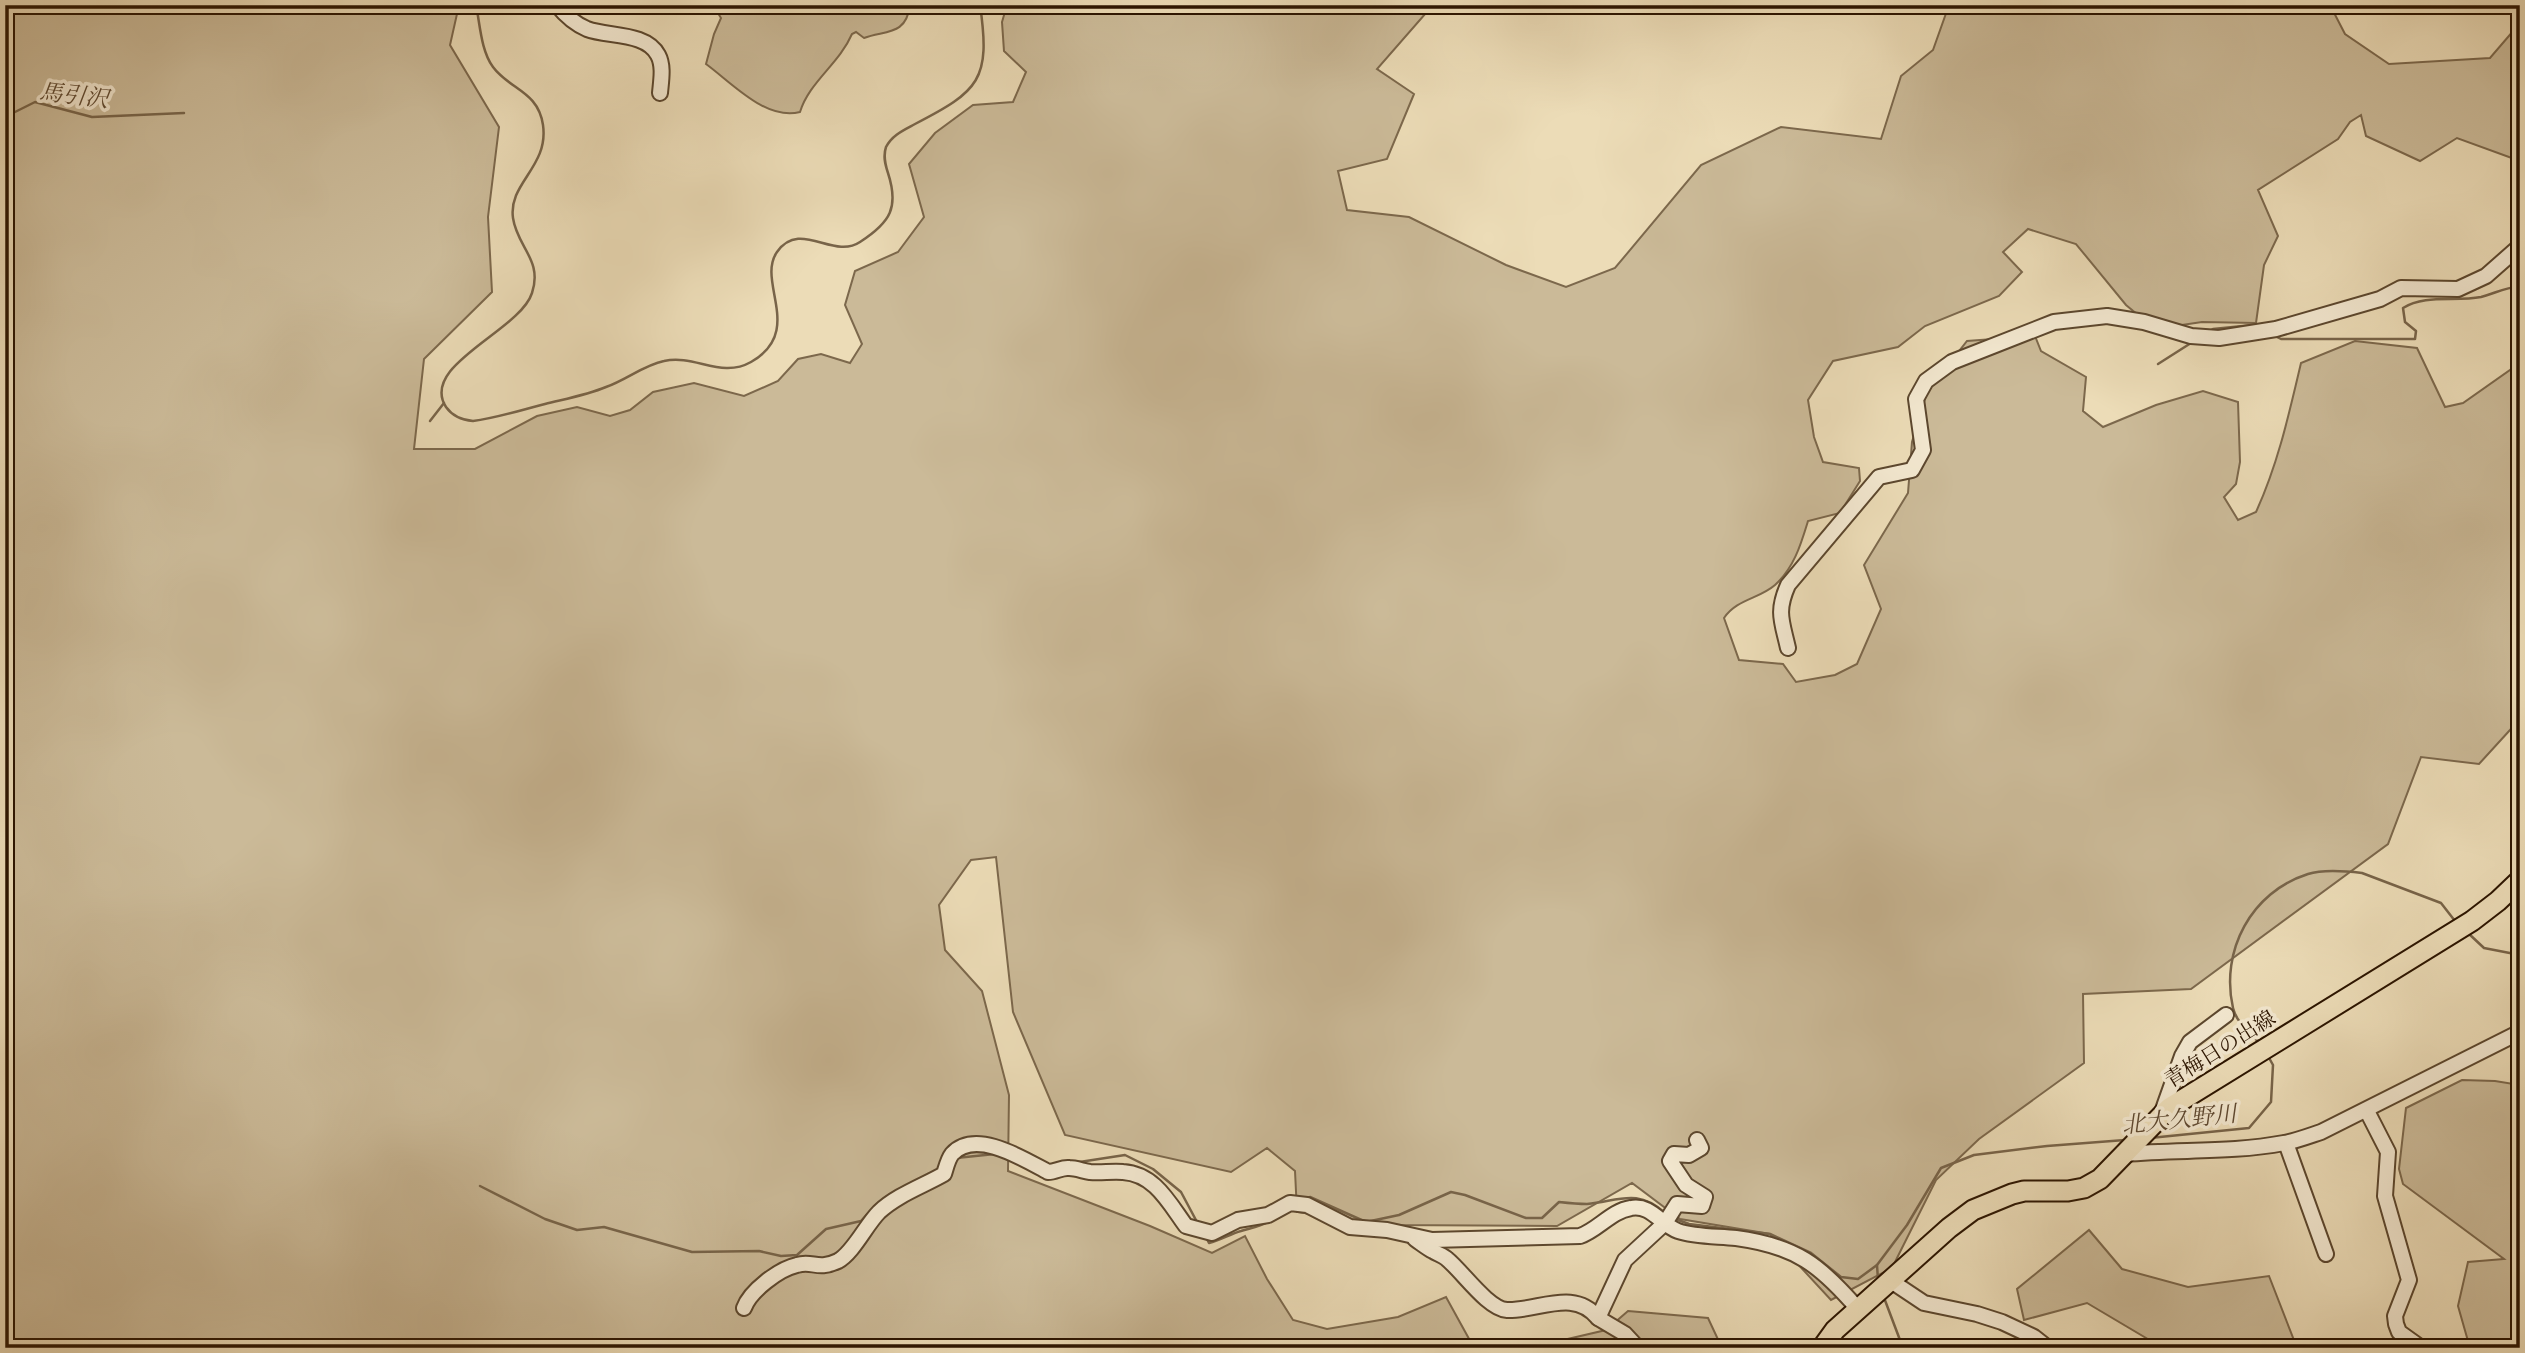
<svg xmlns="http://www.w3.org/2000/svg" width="2525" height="1353" viewBox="0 0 2525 1353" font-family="'Libre Caslon Text','Noto Serif JP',serif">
  <rect width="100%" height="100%" fill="#ecdcb7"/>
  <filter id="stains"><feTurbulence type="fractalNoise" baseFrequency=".00286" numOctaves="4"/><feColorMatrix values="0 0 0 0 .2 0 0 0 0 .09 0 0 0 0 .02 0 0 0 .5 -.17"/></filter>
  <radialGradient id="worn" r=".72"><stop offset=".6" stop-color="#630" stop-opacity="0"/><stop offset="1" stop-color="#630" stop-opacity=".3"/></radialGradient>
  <g fill="#cbba98" stroke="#7c684c" stroke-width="2">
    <path d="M5 5H459L450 45 499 127 488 217 492 292 424 359 414 449H475L537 416 577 407 610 416 630 410 653 392 694 383 744 396 778 381 798 359 821 354 850 363 862 344 845 305 855 271 898 252 924 217 909 164 935 133 973 105 1013 102 1026 72 1004 51 1002 22 1007 5H1433L1377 69 1414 94 1387 159 1338 171 1347 210 1409 217 1506 265 1566 287 1615 268 1701 165 1781 127 1881 139 1901 76 1933 50 1949 5H2330L2345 34 2389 64 2490 58 2520 23V161L2457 138 2420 161 2366 136 2361 115 2350 122 2338 139 2258 190 2278 236 2264 265 2256 323 2202 322 2155 329 2126 305 2076 244 2028 229 2003 252 2022 272 1999 296 1925 326 1898 347 1833 361 1808 400 1814 437 1823 462 1859 468 1860 481 1840 513 1808 521C1801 544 1794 568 1775 585 1759 599 1737 599 1724 618L1739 660 1783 664 1796 682 1835 675 1857 664 1881 609 1864 565 1908 493 1912 442 1927 392 1967 341 2035 336 2041 351 2086 377 2083 411 2103 427 2156 405 2203 391 2238 402 2240 462 2236 484 2224 497 2238 520 2256 512C2278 464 2289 414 2301 363L2355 341 2417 348 2445 407 2463 403 2520 363V719L2479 764 2421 757 2388 844 2191 989 2083 994 2084 1063 1979 1139 1936 1180 1892 1268 1831 1300 1770 1234 1680 1219 1632 1183 1557 1226 1387 1225 1297 1212 1295 1171 1267 1148 1231 1172 1065 1135 1013 1012 996 857 971 860 939 905 945 950 982 991 1009 1095 1008 1171 1150 1226 1212 1253 1245 1236 1267 1279 1293 1320 1327 1329 1398 1317 1446 1297 1473 1346 1483 1348H5Z"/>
    <path d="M713 5H910C906 36 886 30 864 38L856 32 852 34C839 64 809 82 800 112 766 121 732 83 706 64L714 34 721 18Z"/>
    <path d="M2462 1080 2495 1081 2520 1085V1348H2470L2458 1306 2468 1262 2504 1259 2403 1184 2399 1169 2406 1108Z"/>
    <path d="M2089 1230 2122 1269 2188 1287 2269 1276 2297 1348H2163L2087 1303 2024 1320 2017 1289Z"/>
    <path d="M1628 1311 1708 1318 1722 1348H1529L1606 1330Z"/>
  </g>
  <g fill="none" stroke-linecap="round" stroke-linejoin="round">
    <g stroke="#786449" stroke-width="2.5">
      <path d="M476 5C480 24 481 51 493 67 510 90 538 91 543 125 549 167 508 183 513 218 517 247 543 260 532 293 520 331 419 365 446 407 453 417 462 420 473 421 497 418 521 410 545 404 565 399 587 395 606 387 626 380 644 365 664 361 695 354 721 379 751 362 805 331 756 282 777 252 800 219 833 260 860 242 891 222 899 207 888 173 885 164 883 156 886 147 892 135 904 130 915 124 979 91 991 80 980 5"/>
      <path d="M5 117 35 102 92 117 184 113"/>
      <path d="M2208 332 2213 329 2263 324"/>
      <path d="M2275 336 2281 339H2415L2416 331 2405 322 2403 308C2425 294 2455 302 2481 297 2494 294 2507 286 2520 287"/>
      <path d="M2158 364 2191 343"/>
      <path d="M430 421 444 403"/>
      <path d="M2468 933 2484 948 2520 955"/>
      <path d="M2258 1042C2249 1029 2237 1024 2233 1008 2220 951 2251 892 2308 874 2324 869 2345 871 2362 873L2441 903 2455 921"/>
      <path d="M2150 1138 2249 1128 2271 1102 2273 1065 2268 1056"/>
      <path d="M956 1158 995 1154"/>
      <path d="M1073 1163 1125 1155 1153 1169 1181 1192 1197 1222"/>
      <path d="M480 1186 545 1219 577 1230 604 1227 692 1252 759 1251 781 1256 797 1255 826 1229 861 1221 870 1211"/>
      <path d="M1307 1199 1310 1197 1366 1222 1399 1215 1451 1192 1465 1195 1526 1218H1542L1559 1202C1568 1203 1578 1204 1587 1204 1619 1201 1637 1188 1665 1213"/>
      <path d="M875 1206 886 1197"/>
      <path d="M1673 1218 1689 1224 1770 1234 1811 1253 1841 1277 1858 1279 1877 1265"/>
      <path d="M1206 1237 1209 1243C1221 1240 1230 1234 1241 1231 1251 1228 1259 1227 1268 1222"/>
      <path d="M1878 1280 1877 1265 1907 1225 1941 1168 1974 1155 2047 1146 2125 1140"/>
      <path d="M1883 1295 1903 1348"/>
    </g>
    <defs>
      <g id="minor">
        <path d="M557 5C565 15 575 24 587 29 608 37 646 32 658 55 664 66 661 81 660 93"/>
        <path d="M1788 648C1782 621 1776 612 1788 585L1879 477 1912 470 1923 450 1916 399 1926 381 1952 362 2054 322 2107 316 2144 322 2191 336 2219 338 2276 329 2380 299 2401 288 2458 289 2486 276 2520 246"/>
        <path d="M2367 1111 2388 1152 2385 1196 2409 1280 2395 1316 2396 1324 2399 1332 2420 1347"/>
        <path d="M2161 1115 2182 1056 2190 1042 2226 1015"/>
        <path d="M2286 1143 2326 1254"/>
        <path d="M2125 1154C2178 1149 2231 1153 2284 1143 2296 1141 2309 1136 2321 1132L2520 1032"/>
        <path d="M1415 1239C1421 1243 1427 1248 1433 1251 1437 1254 1443 1255 1447 1259 1462 1271 1488 1309 1507 1310 1539 1311 1574 1288 1598 1318"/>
        <path d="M1891 1281 1924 1303 1977 1314 2002 1322 2034 1337 2048 1348"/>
        <path d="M744 1308C750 1291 779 1269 797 1265 813 1260 817 1271 838 1261 853 1253 866 1225 879 1212 897 1195 923 1186 944 1174 946 1168 948 1159 952 1154 976 1128 1025 1160 1048 1172 1056 1172 1062 1167 1069 1168 1076 1168 1083 1171 1090 1172 1101 1173 1112 1171 1123 1172 1155 1174 1169 1203 1186 1226L1212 1233 1238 1220 1268 1215 1290 1203 1307 1205 1350 1227 1387 1230 1432 1240 1580 1236C1598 1230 1611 1211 1631 1208 1651 1204 1661 1225 1678 1231 1695 1237 1718 1236 1736 1238 1796 1246 1820 1265 1858 1309"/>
        <path d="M1638 1348 1625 1334 1598 1318 1625 1260 1665 1223 1677 1204 1702 1206 1705 1197 1686 1185 1670 1161 1674 1154 1689 1155 1701 1148 1697 1140"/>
      </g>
      <path id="major" d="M1822 1348 1835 1330 1949 1228 1973 1210 2012 1194 2024 1191H2068L2084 1188 2100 1179 2169 1108 2472 921 2498 901 2520 880"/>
    </defs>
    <use href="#minor" stroke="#5c472e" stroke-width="18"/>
    <use href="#major" stroke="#2c1501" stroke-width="23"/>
    <use href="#minor" stroke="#f3e8d0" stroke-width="14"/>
    <use href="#major" stroke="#ecdcb7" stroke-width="19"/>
  </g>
  <g text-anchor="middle" stroke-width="7" stroke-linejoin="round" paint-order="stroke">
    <g font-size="21" fill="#2c1501" stroke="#f3e8d0">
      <text transform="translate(2220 1049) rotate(-32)" y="7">青梅日の出線</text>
    </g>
    <g font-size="23" font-style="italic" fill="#5f4931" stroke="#f3e8d0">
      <text transform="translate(74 95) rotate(7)" y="8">馬引沢</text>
      <text transform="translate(2179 1119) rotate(-6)" y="8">北大久野川</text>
    </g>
  </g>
  <rect width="2525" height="1353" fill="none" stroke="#ecdcb7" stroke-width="28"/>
  <rect x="7" y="7" width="2511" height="1339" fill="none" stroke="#2c1501" stroke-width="3.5"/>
  <rect x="14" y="14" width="2497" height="1325" fill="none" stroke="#2c1501" stroke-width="2"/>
  <rect width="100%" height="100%" filter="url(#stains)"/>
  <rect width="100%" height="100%" fill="url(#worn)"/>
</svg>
